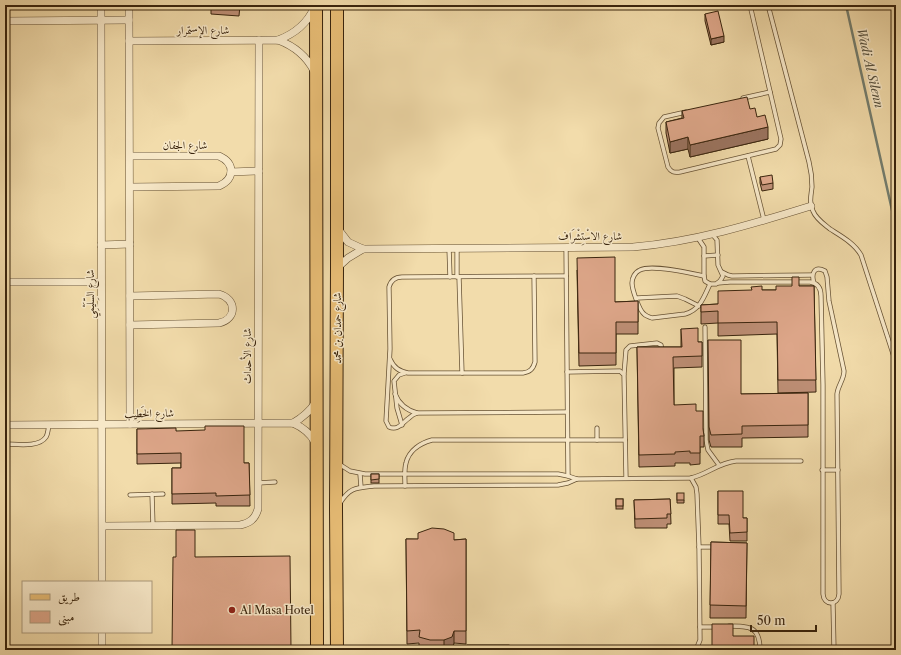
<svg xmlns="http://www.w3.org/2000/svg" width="901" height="655" viewBox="0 0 901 655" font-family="'Libre Caslon Text',Amiri,serif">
  <rect width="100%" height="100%" fill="#f2dcab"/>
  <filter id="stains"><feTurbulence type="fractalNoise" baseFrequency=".005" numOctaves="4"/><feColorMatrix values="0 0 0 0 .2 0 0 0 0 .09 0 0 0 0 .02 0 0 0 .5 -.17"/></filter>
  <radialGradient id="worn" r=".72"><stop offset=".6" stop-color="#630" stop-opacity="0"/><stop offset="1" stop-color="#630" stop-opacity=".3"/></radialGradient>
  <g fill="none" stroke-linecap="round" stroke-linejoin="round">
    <path stroke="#747e6f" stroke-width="2.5" d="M846 5 896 228"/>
    <defs>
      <g id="lane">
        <path d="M768 5 809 162C811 170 812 178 812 187 811 195 809 203 813 211 816 219 824 224 830 229 841 236 854 243 861 255L896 363"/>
        <path d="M743 98 770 92"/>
        <path d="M686 112 664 117 659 123 658 128 668 167C671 172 674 173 680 172L776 149 780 145 781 139 750 5"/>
        <path d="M748 156 764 220"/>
        <path d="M698 238 704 247V276L705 281 710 284H716L720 281 723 276 718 265 717 240 712 234"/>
        <path d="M566 247 568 476"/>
        <path d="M449 248 450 277"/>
        <path d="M457 248V277"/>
        <path d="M704 256 718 255"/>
        <path d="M722 272 728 275 732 276 812 275"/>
        <path d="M704 276C690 273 652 264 640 270 635 272 632 278 632 283 632 289 639 310 644 314 646 316 649 317 652 318L685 314C700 310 704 297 710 284"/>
        <path d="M459 277 462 373"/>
        <path d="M718 283 730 282H810C818 283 821 288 821 296L823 385V594C824 606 838 606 839 594L837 394C838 385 844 380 844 371L829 301 827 277 825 271C814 265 811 274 814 283"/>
        <path d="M637 298 677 296 685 299 699 306"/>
        <path d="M705 327 706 440 708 450 719 465"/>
        <path d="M390 359C394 368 399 371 408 373H523C530 372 533 369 535 362L534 276"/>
        <path d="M567 372 620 371 624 375 626 478"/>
        <path d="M624 374 626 350 630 346 657 343 661 345 662 351"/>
        <path d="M395 394C399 404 406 410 417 413L567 412"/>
        <path d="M417 413C414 414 411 416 409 418 402 423 398 431 389 427L386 421 390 349 389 287C391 280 395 277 402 277L566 276"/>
        <path d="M402 425 397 408 394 381 399 375 405 373"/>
        <path d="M597 428V440"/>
        <path d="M5 444C16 444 39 448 46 437 48 434 48 429 49 425"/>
        <path d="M339 464 350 471 365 474H558L568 476 577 479"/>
        <path d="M822 470H838"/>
        <path d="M360 474 361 487"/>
        <path d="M691 478 696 487 697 494 699 547 700 640 696 650"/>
        <path d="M258 483 275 482"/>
        <path d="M405 486C405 478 404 470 406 463 409 450 421 443 432 440H625"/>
        <path d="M152 494 153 526"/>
        <path d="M130 495 163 494"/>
        <path d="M340 503C350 487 356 488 374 486L558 485 568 483 577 479 691 478C708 474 718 463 736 461H801"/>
        <path d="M699 547H714"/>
        <path d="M833 603 834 650"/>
        <path d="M729 626C749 626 760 626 760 650"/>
        <path d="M700 627H715"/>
        <path d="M537 650H602"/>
      </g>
      <g id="street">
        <path d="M101 5 102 582"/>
        <path d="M129 5 130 424"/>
        <path d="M5 21 129 20"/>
        <path d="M278 40C294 34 307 24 314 8"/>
        <path d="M129 41 278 40C294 46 306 55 314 71"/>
        <path d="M130 156H219C235 163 235 179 219 186L130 187"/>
        <path d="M231 172 259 171"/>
        <path d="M338 229 348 242 363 249 633 247C694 242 753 224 811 206"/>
        <path d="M101 245 130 244"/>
        <path d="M337 268 348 258 363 249"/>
        <path d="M5 282H101"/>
        <path d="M130 296 219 294C237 299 237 319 219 323L130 325"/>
        <path d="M293 423C302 418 310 411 316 402"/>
        <path d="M5 425 293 423C302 427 310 433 315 442"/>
        <path d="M103 526 240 525C250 523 255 519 258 509L259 40"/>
        <path d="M102 650V632"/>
      </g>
      <g id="primary">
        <path d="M316 5 317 650"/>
        <path d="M337 650 336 509 337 268V5"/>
      </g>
    </defs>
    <use href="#lane" stroke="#675234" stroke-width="5"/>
    <use href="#street" stroke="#675234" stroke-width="8"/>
    <use href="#primary" stroke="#39240d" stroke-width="14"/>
    <use href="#lane" stroke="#f7e8c8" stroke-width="3.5"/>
    <use href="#street" stroke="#f7e8c8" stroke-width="7"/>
    <use href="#primary" stroke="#e9be76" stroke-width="12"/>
  </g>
  <g fill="#be8f76" stroke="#39240d">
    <path d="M211 5H240L239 16 211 14Z"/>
    <path d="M705 14 724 42 711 45 705 21Z"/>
    <path d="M750 109 757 117 768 139 690 157 688 149 670 153 666 133V122L682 118V111Z"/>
    <path d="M760 177 773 183V189L762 191 760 183Z"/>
    <path d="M577 270 615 302 638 301V334H616V365L579 366Z"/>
    <path d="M799 286H814L816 392 778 393 777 334 718 336V323L701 324V305L718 304 762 290H776Z"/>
    <path d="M681 329 698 342H702V367L674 368V405L696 411 703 429 704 436V447H700V464L690 465V463H675V466L639 467 637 347H681Z"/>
    <path d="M708 340 741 394 808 393V437L742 438V447H711L709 440Z"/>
    <path d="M137 429 176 431 244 463H249L250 506H216V503L172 504V468H181V463L137 464Z"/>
    <rect x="371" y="474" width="8" height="9"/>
    <path d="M718 491 743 518H747V541H730L729 524H718Z"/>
    <path d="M677 493 684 500V503H677Z"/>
    <rect x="616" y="499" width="7" height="10"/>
    <path d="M670 499 671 524H667V528H635L634 500Z"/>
    <path d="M406 539 454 540 466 539V644L454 643 452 650H421L419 649V643L407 644Z"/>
    <path d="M711 542 747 543 746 618H710Z"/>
  </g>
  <g fill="#9b7460" stroke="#39240d">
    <path d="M724 36V42L711 45V39Z"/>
    <path d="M768 127V139L690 157V145Z"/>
    <path d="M688 137V149L670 153V142Z"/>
    <path d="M454 631V643L452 650H444V640Z"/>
  </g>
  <g fill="#dda689" stroke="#39240d">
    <path d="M220 5H240L239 7Z"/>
    <path d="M718 11 724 36 711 39 705 14Z"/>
    <path d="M747 97 750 109 755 108 757 117 765 115 768 127 690 145 688 137 670 142 666 122 684 118 682 111Z"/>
    <path d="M772 175 773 183 762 185 760 177Z"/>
    <path d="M615 257V302L638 301V322H616V353H579L577 258Z"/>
    <path d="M792 277H799V286H814L816 380H778L777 322 718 323V311L701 312V305L718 304V291L752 290 751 287 762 286V290H776V286H792Z"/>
    <path d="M698 328V342H702V356L673 357 674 405 696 404V411H703V429L704 436H700V453H690V451L675 452V454L639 455 637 347H682L681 329Z"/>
    <path d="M708 340H741V394L808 393V425L742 426V434L711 435 709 427Z"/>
    <path d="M205 426H244V463H249L250 495 216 496V493L172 494V468H181V453L137 454V429L176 428V431L205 430Z"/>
    <path d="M371 474H379V479L371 480Z"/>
    <path d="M718 491H743V518H747V532L730 533 729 515H718Z"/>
    <rect x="677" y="493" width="7" height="7"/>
    <rect x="616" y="499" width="7" height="7"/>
    <path d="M670 499 671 514H667V518L635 519 634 500Z"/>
    <path d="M432 528 444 529 454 533V540L466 539V631H454L452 637 444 640H430L419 637 420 630 407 631 406 539H418V533Z"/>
    <path d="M176 530H195V557L290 556 291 649 290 650H172L173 557H176Z"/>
    <path d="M711 542 747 543 746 606 710 605Z"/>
    <path d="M712 624H733V636H754V650H712Z"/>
    <rect x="467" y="645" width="42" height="5"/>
  </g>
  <circle fill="#8f2418" stroke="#f7e8c8" stroke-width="1.5" cx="232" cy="610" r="4"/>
  <g text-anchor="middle" stroke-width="3" stroke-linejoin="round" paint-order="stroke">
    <g font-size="11" fill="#39240d" stroke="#f7e8c8">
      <text x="203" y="34">شارع الإستمرار</text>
      <text x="185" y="149">شارع الجفان</text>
      <text x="590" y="240">شارع الاسْتِشْرَاف</text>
      <text transform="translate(90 294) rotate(-90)" y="4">شارع السِّلَيْمِي</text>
      <text transform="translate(337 328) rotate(-90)" y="4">شارع حمدان بن محمد</text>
      <text transform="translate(247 356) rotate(-90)" y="4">شارع الأحداث</text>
      <text transform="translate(149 413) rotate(-1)" y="4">شارع الخَطِيب</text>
    </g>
    <g font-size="11" fill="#39240d" stroke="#f7e8c8" text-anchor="start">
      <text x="240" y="614">Al Masa Hotel</text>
    </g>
    <g font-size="12" font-style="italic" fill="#57513e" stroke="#f7e8c8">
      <text transform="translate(870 68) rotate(77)" y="4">Wadi Al Silenn</text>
    </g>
  </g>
  <rect width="901" height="655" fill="none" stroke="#f2dcab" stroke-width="20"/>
  <rect x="6" y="6" width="889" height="643" fill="none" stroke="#39240d" stroke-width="2"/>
  <rect x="10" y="10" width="881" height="635" fill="none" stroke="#39240d"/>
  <rect x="22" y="581" width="130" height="52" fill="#f7e8c8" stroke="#ab9a7d"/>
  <rect x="30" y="594" width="20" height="6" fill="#e9be76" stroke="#ab9a7d"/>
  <text x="58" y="601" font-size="12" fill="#39240d">طريق</text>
  <rect x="30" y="611" width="20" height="12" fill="#dda689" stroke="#ab9a7d"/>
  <text x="58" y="621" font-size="12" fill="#39240d">مبنى</text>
  <path d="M751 625v6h65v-6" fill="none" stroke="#39240d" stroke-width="2"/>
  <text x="757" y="625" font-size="12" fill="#39240d" stroke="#f7e8c8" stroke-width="3" paint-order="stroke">50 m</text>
  <rect width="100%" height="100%" filter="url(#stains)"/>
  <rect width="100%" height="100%" fill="url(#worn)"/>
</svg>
